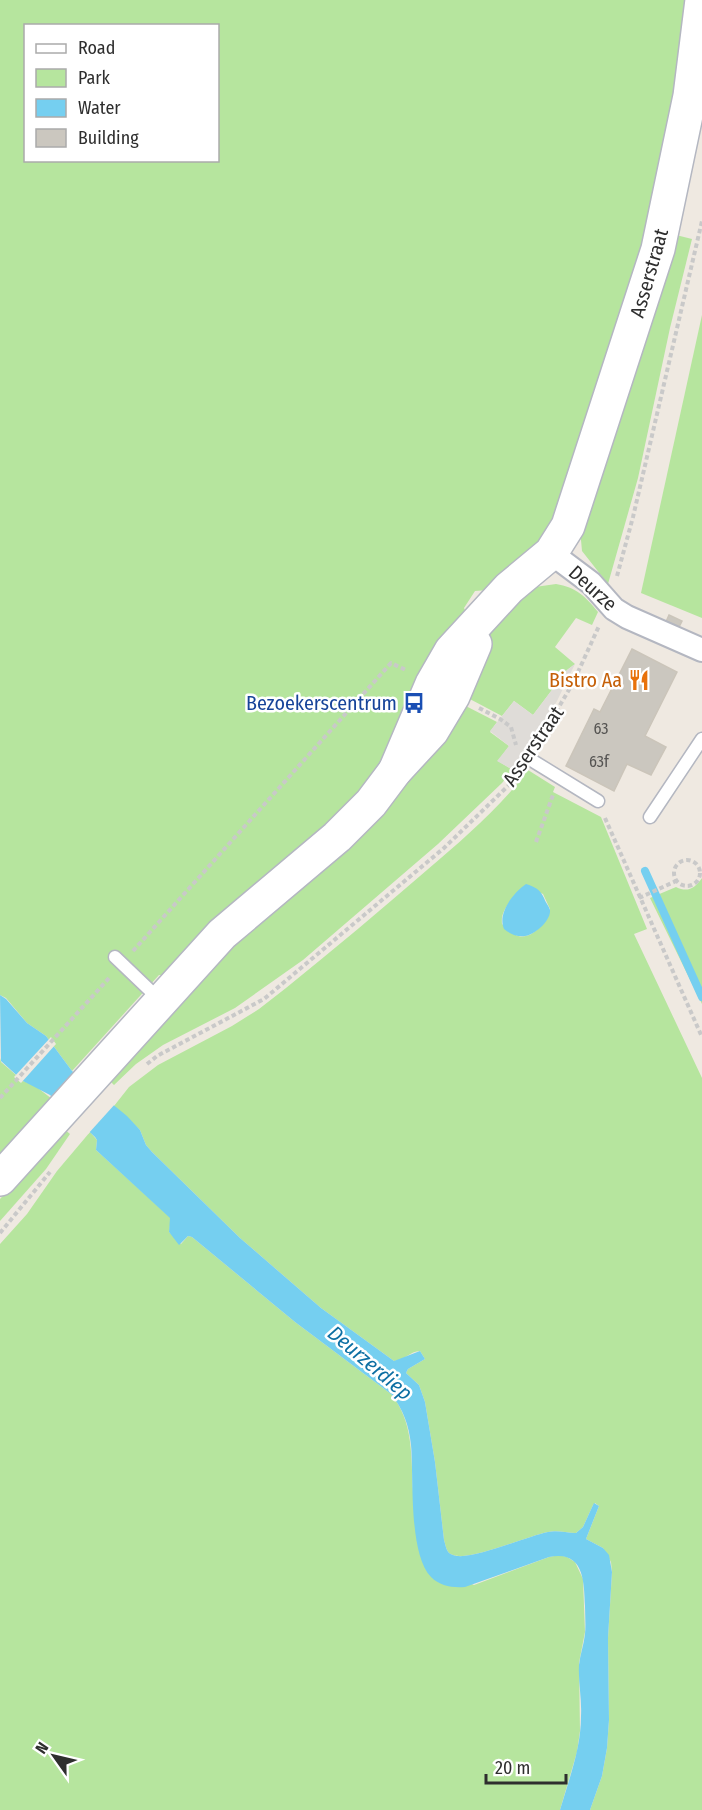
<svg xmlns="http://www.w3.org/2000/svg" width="702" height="1810" viewBox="0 0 702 1810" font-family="'Fira Sans Condensed',sans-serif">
  <rect width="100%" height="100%" fill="#efe9e1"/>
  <g fill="#b6e59e" fill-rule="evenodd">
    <path d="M0 0H692L657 209 550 531 488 590 475 591 464 608 466 612 419 673 406 728 361 796 165 975H159L72 1071 46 1036 27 1023 6 998 0 995ZM26 26H218V160H26Z"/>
    <path d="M676 235 692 239 670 328 638 478 608 584 582 551 580 529Z"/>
    <path d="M702 315V618L641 593Z"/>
    <path d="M556 584C576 587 586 597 598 612L592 625 576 618 555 647 575 664 567 670 533 715 514 701 502 716 466 697 482 648 490 633 508 610 535 587Z"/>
    <path d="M458 702 497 722 490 732 509 746 498 761 513 770 502 783 438 844 303 960 235 1008 163 1045 136 1064 114 1085 109 1080Z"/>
    <path d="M528 770 555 787 553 792 601 817 647 929 634 934 702 1078V1810H590L602 1776 607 1748 609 1720 608 1638 612 1572 611 1562 603 1548 586 1539 599 1506 595 1503 593 1505 583 1527 576 1533C566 1533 557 1530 548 1532 527 1536 469 1562 453 1555 446 1553 446 1546 444 1540L435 1462 425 1402 419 1385 406 1373 408 1369 425 1359 420 1351C410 1351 404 1361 394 1361L321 1308 240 1238 152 1152 146 1145 140 1130 114 1106 129 1087 158 1065 232 1026 259 1009 286 988C334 949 381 910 427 870 462 840 500 808 528 770ZM524 886 543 894 550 909C546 922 530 944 514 934 509 932 506 927 502 924 500 908 515 897 524 886Z"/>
    <path d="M702 878V1004L650 898 676 887C688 893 695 888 702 878Z"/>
    <path d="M0 1058 1 1062 23 1081 34 1085 52 1099 0 1160Z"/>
    <path d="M64 1129 70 1134 46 1169 0 1221V1199Z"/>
    <path d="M90 1132 97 1140 96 1150 171 1218 169 1232 181 1244 188 1236 192 1237 295 1322 391 1394C414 1422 411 1457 413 1492 414 1516 417 1539 423 1562L474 1585 549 1557 559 1555 567 1557 575 1562 583 1579 585 1632 579 1663 580 1731 577 1752 560 1810H0V1244L27 1214 57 1171Z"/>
  </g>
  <path fill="#dfdcd8" d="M575 664 557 701 513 770 497 761 509 746 490 731 514 701 533 715 567 670Z"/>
  <g fill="#75cff0">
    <path d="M526 884C535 887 540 889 544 898 545 902 549 906 550 910 551 921 534 935 525 936 517 937 510 934 504 929 497 913 514 892 526 884Z"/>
    <path d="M0 995 6 999 27 1023 46 1036 72 1071 127 1116 140 1130 146 1145 152 1152 240 1238 321 1308 394 1361 420 1351 425 1359 408 1369 406 1373 419 1385 425 1402 435 1462 444 1540C446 1546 446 1553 453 1555 469 1562 527 1536 548 1532 557 1530 566 1533 576 1533L583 1527 593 1505 594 1503 599 1506 586 1539 603 1548 609 1555 612 1572 608 1638 609 1720 607 1748 602 1776 590 1810H560C569 1779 581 1749 581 1716 582 1699 578 1682 579 1665 580 1655 584 1644 585 1634 586 1625 585 1615 585 1606 584 1581 584 1550 549 1557L465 1587C452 1588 440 1586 431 1577 408 1553 414 1476 411 1445 409 1425 403 1409 391 1394L295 1322 192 1237 188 1236 179 1245 169 1232 170 1218 96 1150 97 1140 95 1137 50 1095 23 1081 1 1061Z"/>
  </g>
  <g fill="#efe9e1">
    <path d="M51 1037 56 1044 21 1083 14 1077Z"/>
    <path d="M97 1089 116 1103 88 1134 68 1116Z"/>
  </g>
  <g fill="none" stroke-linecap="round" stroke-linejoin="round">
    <path stroke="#75cff0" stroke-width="8" d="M645 871 702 997"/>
  </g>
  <g fill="#cbc7bf" stroke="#cbc5ba" stroke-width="1.5">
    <path d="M669 615 682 621 678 629 665 624Z"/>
    <path d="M632 649 677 672 645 736 666 747 651 775 627 764 614 791 566 766 594 709 600 712Z"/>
  </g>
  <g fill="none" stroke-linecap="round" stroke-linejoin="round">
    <defs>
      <g id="service">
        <path d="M528 758 598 801"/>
        <path d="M650 817 702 739"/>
        <path d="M115 957 161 1001"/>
      </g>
      <path id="minor" d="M551 553 591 583 614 609 627 617 702 650"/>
      <g id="secondary">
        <path d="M395 771 432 684 451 651 509 588 551 553 568 526 658 249 690 96 702 0"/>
        <path d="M0 1179 222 934 337 837 371 803 395 771 432 731 453 696 475 644"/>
      </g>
    </defs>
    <use href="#service" stroke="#b4b7c1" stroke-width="15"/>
    <use href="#minor" stroke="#b4b7c1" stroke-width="26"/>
    <use href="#secondary" stroke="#b4b7c1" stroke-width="36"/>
    <g stroke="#c9c9c9" stroke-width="4" stroke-dasharray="4.5 3" stroke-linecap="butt">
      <path d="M617 576 633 517 702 221"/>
      <path d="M479 708 500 719 511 727 516 745"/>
      <path d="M537 744 573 683 599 626"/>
      <path d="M605 818 702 1037"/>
      <path d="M536 842 553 795"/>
      <circle cx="687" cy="873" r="13"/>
      <path d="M639 898 676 881"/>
      <path d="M133 951 391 663 406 670"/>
      <path d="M147 1064 157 1056 264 999 444 848 511 783 518 772"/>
      <path d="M0 1098 110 977"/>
      <path d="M0 1233 50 1172"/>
    </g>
    <use href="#service" stroke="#fff" stroke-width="12"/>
    <use href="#minor" stroke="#fff" stroke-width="22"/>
    <use href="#secondary" stroke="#fff" stroke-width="33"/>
  </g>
  <defs>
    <symbol id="restaurant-bare" viewBox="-9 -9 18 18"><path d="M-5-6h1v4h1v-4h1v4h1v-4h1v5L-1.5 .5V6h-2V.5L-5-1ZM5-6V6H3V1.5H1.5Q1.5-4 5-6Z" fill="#e8710a" stroke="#fff" stroke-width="2.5" paint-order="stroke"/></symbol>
    <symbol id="bus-bare" viewBox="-9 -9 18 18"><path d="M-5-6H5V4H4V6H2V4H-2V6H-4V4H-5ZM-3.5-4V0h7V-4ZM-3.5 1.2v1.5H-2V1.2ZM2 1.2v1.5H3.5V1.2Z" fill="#1a4fb4" stroke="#fff" stroke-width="2.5" paint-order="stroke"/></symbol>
  </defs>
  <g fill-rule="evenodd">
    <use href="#restaurant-bare" x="624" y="665" width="30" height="30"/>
    <use href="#bus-bare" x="399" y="688" width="30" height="30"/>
  </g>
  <g text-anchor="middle" stroke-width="5" stroke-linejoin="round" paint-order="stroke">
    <g font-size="16" fill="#555452">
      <text x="601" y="734">63</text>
      <text x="599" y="767">63f</text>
    </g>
    <g font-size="20" fill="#2e2e2e" stroke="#fff">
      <text transform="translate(649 273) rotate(-74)" y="7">Asserstraat</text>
      <text transform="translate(593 588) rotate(42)" y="7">Deurze</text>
      <text transform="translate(533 746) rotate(-56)" y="7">Asserstraat</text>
    </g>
    <g font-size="20" fill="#c56008" stroke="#fff" text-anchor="end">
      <text x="622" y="687">Bistro Aa</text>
    </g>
    <g font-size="20" fill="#164399" stroke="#fff" text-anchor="end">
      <text x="397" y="710">Bezoekerscentrum</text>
    </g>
    <g font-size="21" font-style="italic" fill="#0d6fa3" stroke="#fff">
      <text transform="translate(370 1363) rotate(40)" y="7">Deurzerdiep</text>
    </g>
  </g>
  <rect x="24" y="24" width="195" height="138" fill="#ffffff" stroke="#ababab" stroke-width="1.5"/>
  <rect x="36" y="44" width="30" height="9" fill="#ffffff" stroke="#ababab" stroke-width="1.5"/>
  <text x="78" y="54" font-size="18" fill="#2e2e2e">Road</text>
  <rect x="36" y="69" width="30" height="18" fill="#b6e59e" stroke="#ababab" stroke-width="1.5"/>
  <text x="78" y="84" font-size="18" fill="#2e2e2e">Park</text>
  <rect x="36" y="99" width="30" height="18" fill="#75cff0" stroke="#ababab" stroke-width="1.5"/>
  <text x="78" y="114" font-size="18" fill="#2e2e2e">Water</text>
  <rect x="36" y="129" width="30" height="18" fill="#cbc7bf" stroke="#ababab" stroke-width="1.5"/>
  <text x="78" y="144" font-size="18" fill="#2e2e2e">Building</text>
  <g transform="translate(54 1756) rotate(304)" stroke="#ffffff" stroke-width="4.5" paint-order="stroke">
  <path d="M0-4.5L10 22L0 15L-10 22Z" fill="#2e2e2e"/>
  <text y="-9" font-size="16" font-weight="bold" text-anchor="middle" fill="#2e2e2e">N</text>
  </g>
  <path d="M486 1774v9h80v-9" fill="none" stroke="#2e2e2e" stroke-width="3"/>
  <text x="495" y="1774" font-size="18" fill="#2e2e2e" stroke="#ffffff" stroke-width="4.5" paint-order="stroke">20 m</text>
</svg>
